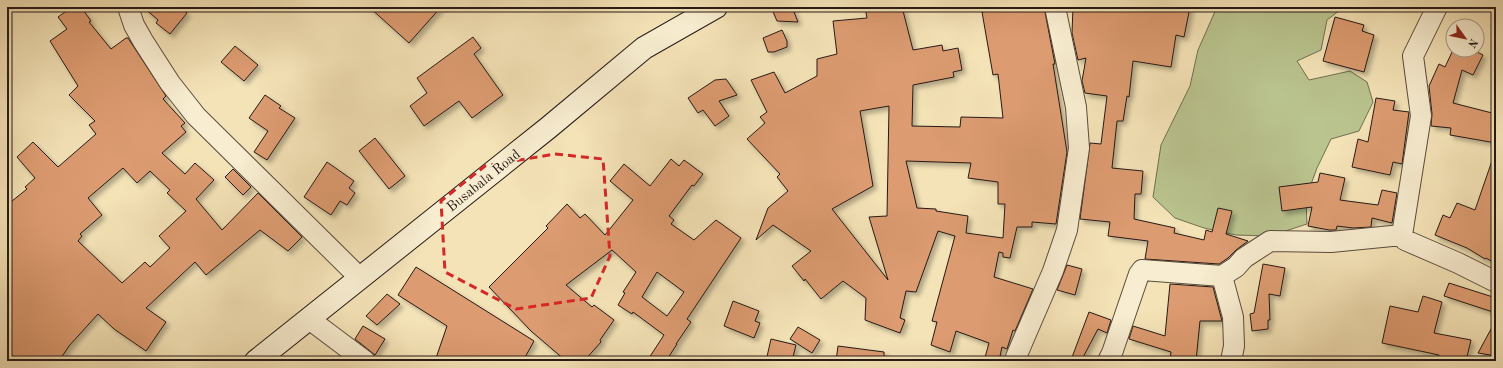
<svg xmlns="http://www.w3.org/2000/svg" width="1503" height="368" viewBox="0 0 1503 368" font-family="'Old Standard TT',serif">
  <defs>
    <filter id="shadow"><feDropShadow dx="3.5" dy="3.5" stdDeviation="2" flood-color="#0004"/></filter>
  </defs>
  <rect width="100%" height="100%" fill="#f4e3b7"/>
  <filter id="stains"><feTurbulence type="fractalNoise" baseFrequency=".005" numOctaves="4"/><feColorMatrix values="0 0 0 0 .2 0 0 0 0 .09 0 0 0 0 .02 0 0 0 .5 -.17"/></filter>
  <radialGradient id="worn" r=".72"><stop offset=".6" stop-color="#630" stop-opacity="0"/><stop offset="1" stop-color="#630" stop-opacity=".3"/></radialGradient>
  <path fill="#bac48f" stroke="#706f52" d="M1217 7H1344L1327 20 1321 50 1297 61 1309 80 1350 71 1367 82 1373 102 1359 131 1331 139 1317 168 1306 198 1307 224 1270 236 1236 235 1204 228 1175 218 1153 197 1161 145 1190 86 1198 50Z"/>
  <g fill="#dc9b6f" stroke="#261a16" fill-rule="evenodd" filter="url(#shadow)">
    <path d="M72 7H81L91 21 89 22 111 49 126 38H128L166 96 163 99 185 123 181 126 186 132 162 153 185 174 195 163 214 180 196 199 222 230 258 193 302 237 288 251 260 230 206 275 195 262 146 308 166 322 146 351 114 329 98 314 69 346 59 361H7V205L27 189 25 187 35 178 17 157 33 142 58 167 96 134 89 125 95 121 69 95 78 86 50 41 67 29 58 17ZM123 168 137 183 150 171 170 190 167 193 186 211 159 236 170 248 150 267 145 262 122 283 78 241 82 236 80 234 102 215 88 198Z"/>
    <path d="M143 7H180L187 13 170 34 156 23 158 20Z"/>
    <path d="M369 7H441L409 43Z"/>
    <path d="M771 7H792L798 22 777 21Z"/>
    <path d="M865 7H879L880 11 895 7H902L913 50 942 45 943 51 958 48 962 70 953 72 954 77 913 85 912 126 960 127 961 117 1003 118 998 74 993 75 982 12 1005 7H1044L1055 64H1053L1067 152 1056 224 1032 222V227H1017L1010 258 1003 257V253L999 252 994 277 1033 289 1015 331 1013 330 1007 349 1002 347 999 361H984L989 343 956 331 950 352 931 345 937 322 932 321 955 236 938 231 916 292 906 291 900 318 905 320 900 333 865 320 866 298 843 281 821 299 805 279 804 281 792 266 811 251 773 225 756 240 768 208 788 191 777 177 780 174 747 139 765 123 760 117 767 112 751 80 774 72 785 93 817 76V59L837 54 833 21 867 18ZM889 106 887 216 869 217 888 280 832 209 873 186 860 111ZM906 161 971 163 968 178 998 182V204H1005L1003 238 966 233 968 216 936 211V209L917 208Z"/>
    <path d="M1073 7H1190L1184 37 1176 35 1171 67 1133 61 1129 97 1127 96 1123 121H1117L1112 168 1143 171 1141 194H1135L1134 219 1175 228 1174 233 1204 240 1206 230 1212 232 1218 208 1232 211 1226 234 1248 241 1236 250 1228 258 1219 264 1145 259 1148 241 1108 236 1110 222 1080 219 1090 143 1101 144 1107 96 1085 93 1082 81 1086 58 1078 60 1072 33Z"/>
    <path d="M1335 17 1364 25 1362 31 1374 35 1364 72 1323 61Z"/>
    <path d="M782 30 787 41V47L774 52H768L763 38Z"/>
    <path d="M473 37 481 48 474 54 503 95 472 118 459 101 424 126 410 106 427 93 417 78Z"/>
    <path d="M235 46 258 65 244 81 221 62Z"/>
    <path d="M1453 50H1473L1483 55 1473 75 1462 70 1453 103 1496 114V143L1450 135 1451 128 1431 126 1432 114 1429 86 1439 64 1445 67Z"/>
    <path d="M726 79 737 95 719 101 729 116 715 126 703 110 698 113 688 98 715 80Z"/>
    <path d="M265 95 281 106 279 108 295 118 267 160 254 152 268 131 249 118Z"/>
    <path d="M1376 98 1395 101 1393 110 1409 112 1402 164 1393 162 1390 175 1352 167 1358 139 1368 142Z"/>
    <path d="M375 138 405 176 389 189 359 151Z"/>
    <path d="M1494 155 1496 156V264L1486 258 1485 259 1467 248 1435 235 1443 215 1450 218 1457 203 1475 210Z"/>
    <path d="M671 159 679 166 684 160 703 174 694 186 692 185 669 216 674 220 671 224 694 240 716 220 741 238 687 319 691 322 676 344H677L666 361H647L664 335 633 312 632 314 618 305 625 293 623 292 636 272 612 250 566 285 592 307 594 305 614 320 600 340 601 342 584 361H566L531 331 489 287 548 228 546 226 567 204 580 218 585 214 605 235 633 200 610 181 624 164 650 186ZM657 272 684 292 667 316 642 297Z"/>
    <path d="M327 162 354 181 349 188 355 193 347 205 340 201 331 215 304 197Z"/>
    <path d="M233 169 251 187 243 195 225 177Z"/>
    <path d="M1320 173 1345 178 1340 200 1378 205 1382 190 1397 193 1392 223 1372 218 1371 227 1353 228 1337 226 1336 230H1329L1308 226 1312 207 1282 211 1279 187 1318 182Z"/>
    <path d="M1263 264 1285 268 1280 296 1269 294 1270 320H1268V329L1252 331 1250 314 1254 313Z"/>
    <path d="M1067 265 1082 269 1075 295 1057 290Z"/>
    <path d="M416 267 534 341 523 361H435L447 326 398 295Z"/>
    <path d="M1449 283 1496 298V313L1444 296Z"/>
    <path d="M1170 284 1213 287 1222 321H1200L1196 361H1170L1171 352 1129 339 1133 326 1165 336Z"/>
    <path d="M387 294 400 304 377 325 366 316Z"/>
    <path d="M1423 296 1442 302 1434 333 1471 340 1466 361H1438L1439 355 1382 343 1390 306 1418 312Z"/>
    <path d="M733 301 759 311 755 321 760 323 754 338 724 326Z"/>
    <path d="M1089 312 1111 320 1107 333 1098 329 1081 361H1074L1071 360Z"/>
    <path d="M1496 320V356L1478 353Z"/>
    <path d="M363 326 385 339 375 355 355 339Z"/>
    <path d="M798 327 820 340 812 353 790 339Z"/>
    <path d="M771 339 796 345 792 361H766Z"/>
    <path d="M838 346 884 352V361H836Z"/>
  </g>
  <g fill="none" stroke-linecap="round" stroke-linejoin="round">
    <defs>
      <g id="street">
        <path d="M128 7 134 25 143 41 170 83 196 116 360 278"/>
        <path d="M1402 235 1421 116 1413 56 1437 7"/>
        <path d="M309 319 365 361"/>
        <path d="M1018 361 1016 357 1053 271 1067 230 1079 148 1076 107 1055 7"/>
        <path d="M1108 361 1112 353 1139 274 1142 270 1222 276"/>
        <path d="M1231 361 1234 346 1233 317 1222 276 1236 267 1244 258 1270 241 1331 242 1402 235 1405 240 1458 263 1496 282"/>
      </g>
      <path id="secondary" d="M256 361 548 128 644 48 716 7"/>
    </defs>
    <use href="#street" stroke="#5a4c3e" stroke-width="22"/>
    <use href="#secondary" stroke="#261a16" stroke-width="24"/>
    <use href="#street" stroke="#f8edd0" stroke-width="20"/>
    <use href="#secondary" stroke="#f8edd0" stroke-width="22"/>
  </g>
  <path fill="none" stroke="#d62828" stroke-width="3" stroke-dasharray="8 5" stroke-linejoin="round" d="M555 154 603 159 610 256 591 298 516 309 445 272 441 201 485 166Z"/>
  <g text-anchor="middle" stroke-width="3.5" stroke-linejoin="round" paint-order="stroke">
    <g font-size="14" fill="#261a16" stroke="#f8edd0">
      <text transform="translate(483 180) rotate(-39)" y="5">Busabala Road</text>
    </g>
  </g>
  <rect width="1503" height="368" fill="none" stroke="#f4e3b7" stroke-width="24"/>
  <rect x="8" y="8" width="1487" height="352" fill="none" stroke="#261a16" stroke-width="2"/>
  <rect x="12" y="12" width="1479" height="344" fill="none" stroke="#261a16"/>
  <g transform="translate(1465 38) rotate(123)"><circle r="19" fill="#f8edd0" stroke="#a49986"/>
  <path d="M0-3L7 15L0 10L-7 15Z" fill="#8f2418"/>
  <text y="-6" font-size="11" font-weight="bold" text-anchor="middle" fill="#261a16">N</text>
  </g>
  <rect width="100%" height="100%" filter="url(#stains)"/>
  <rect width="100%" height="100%" fill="url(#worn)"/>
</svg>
